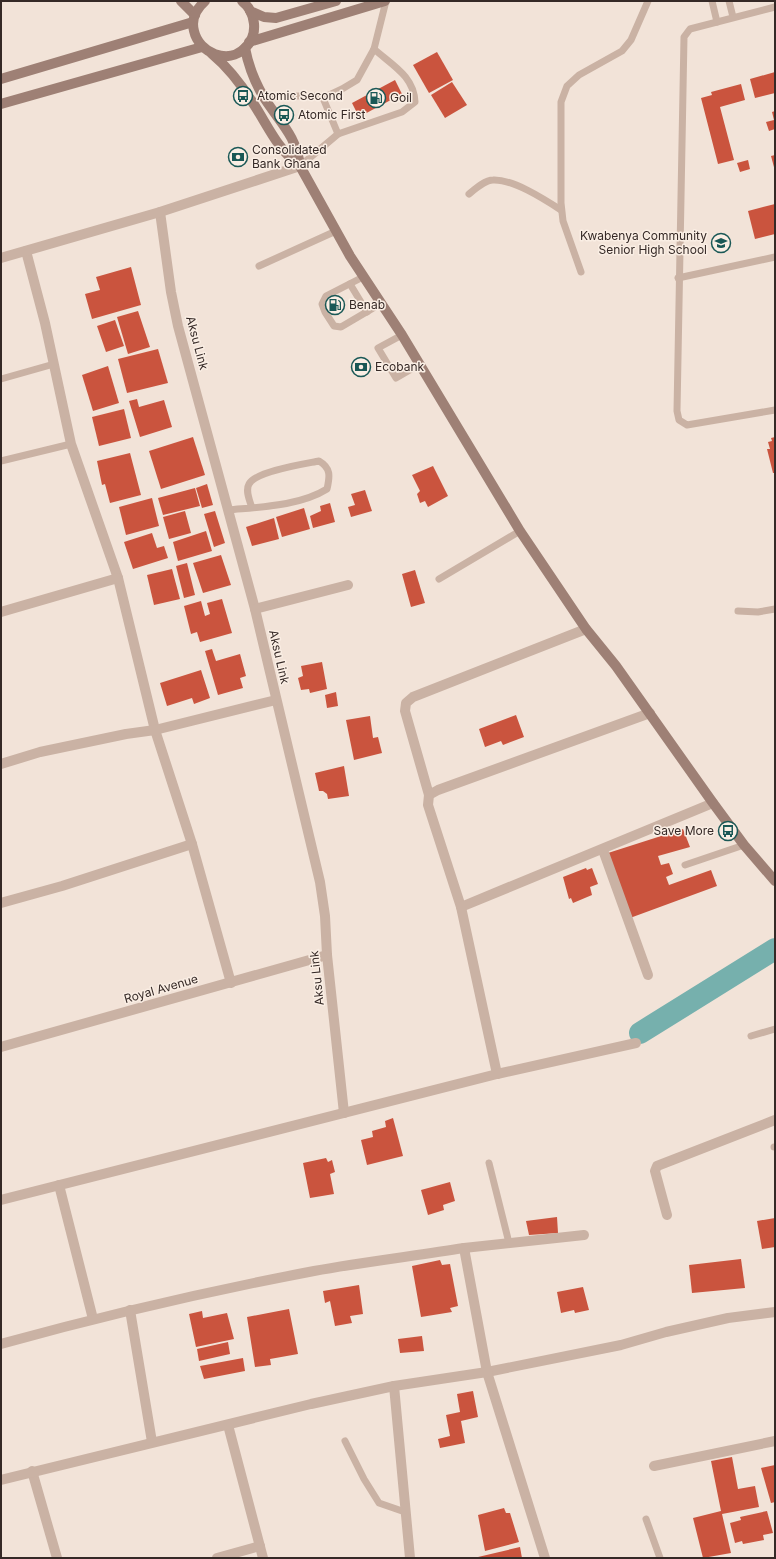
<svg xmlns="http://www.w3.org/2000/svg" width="776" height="1559" viewBox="0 0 776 1559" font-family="Inter,sans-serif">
  <rect width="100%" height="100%" fill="#f2e3d8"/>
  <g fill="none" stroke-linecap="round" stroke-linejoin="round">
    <path stroke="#76b0ad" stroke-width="22" d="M640 1033 775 949"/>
  </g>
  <g fill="#ca543e">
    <path d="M437 52 453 80 429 93 413 65Z"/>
    <path d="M775 72V93L755 98 750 79Z"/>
    <path d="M395 80 402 94 359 117 352 103Z"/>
    <path d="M452 82 467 105 445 118 431 95Z"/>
    <path d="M741 84 745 100 720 107 734 160 718 164 701 98 712 95 711 92Z"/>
    <path d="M775 111V129L769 131 766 122 774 120 772 112Z"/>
    <path d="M775 155V171L771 156Z"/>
    <path d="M748 160 750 169 740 172 737 163Z"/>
    <path d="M775 204V234L755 239 748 211Z"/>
    <path d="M131 267 141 305 92 319 85 294 100 290 96 277Z"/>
    <path d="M138 311 150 347 128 354 117 317Z"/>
    <path d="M115 320 124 346 106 352 97 326Z"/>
    <path d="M158 349 168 383 127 393 118 359Z"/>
    <path d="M108 366 119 403 93 411 82 375Z"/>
    <path d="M137 399 139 407 164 400 172 427 140 437 129 401Z"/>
    <path d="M124 409 131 438 99 446 92 417Z"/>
    <path d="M193 437 205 475 161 489 149 451Z"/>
    <path d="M775 437V473H773L767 449H770L768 442 772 441 771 438Z"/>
    <path d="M130 453 141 495 110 503 105 484 102 485 97 461Z"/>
    <path d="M433 466 448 496 428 507 425 501 420 503 417 494 420 491 412 475Z"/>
    <path d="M207 484 213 505 202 508 196 488Z"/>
    <path d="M195 488 200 506 163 515 158 498Z"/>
    <path d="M365 490 372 511 351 517 348 507 355 505 351 494Z"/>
    <path d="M152 498 159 526 126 535 119 507Z"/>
    <path d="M330 503 335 522 313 528 310 516 321 511 320 506Z"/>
    <path d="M304 508 310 529 282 537 276 517Z"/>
    <path d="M185 511 191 533 169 539 163 517Z"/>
    <path d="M215 511 225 543 214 547 204 514Z"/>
    <path d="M274 518 279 539 252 546 246 527Z"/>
    <path d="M206 531 212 551 178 561 173 542Z"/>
    <path d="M152 533 157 548 164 546 168 558 133 569 124 542Z"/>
    <path d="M221 555 231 585 203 593 193 563Z"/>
    <path d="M187 563 195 595 184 598 176 566Z"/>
    <path d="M172 569 180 599 154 605 147 575Z"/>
    <path d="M415 570 425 603 411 607 402 574Z"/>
    <path d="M222 599 232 633 200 642 197 632 191 634 184 606 201 601 205 616 210 614 207 603Z"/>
    <path d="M212 649 216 661 240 654 246 676 240 678 243 688 218 695 205 651Z"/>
    <path d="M322 662 327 689 310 693 309 689 301 690 298 678 303 676 301 666Z"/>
    <path d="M201 670 210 698 194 704 192 698 167 706 160 683Z"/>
    <path d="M336 692 338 706 327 708 325 695Z"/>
    <path d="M516 715 524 737 503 745 501 741 485 747 479 729Z"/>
    <path d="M370 716 373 738 378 737 382 753 354 760 346 720Z"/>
    <path d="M344 766 349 796 328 799 327 794 323 791H319L315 773Z"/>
    <path d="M683 829 690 847 658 856 661 865 669 863 673 874 666 877 669 885 711 870 717 886 630 918 608 853Z"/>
    <path d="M586 868 587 870 592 868 598 884 590 887 592 895 573 903 571 898 569 899 563 877Z"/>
    <path d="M393 1118 403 1156 367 1165 361 1140 373 1137 372 1131 386 1127 385 1121Z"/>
    <path d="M326 1158 328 1162 332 1160 335 1172 330 1174 334 1194 310 1198 303 1163Z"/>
    <path d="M450 1182 455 1201 443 1205 444 1210 428 1215 421 1190Z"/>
    <path d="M557 1217 558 1233 529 1235 526 1221Z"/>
    <path d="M775 1218V1247L762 1249 757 1221Z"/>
    <path d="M741 1259 745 1288 692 1293 689 1265Z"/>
    <path d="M440 1260 442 1265 450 1264 458 1306 450 1308 452 1312 421 1317 412 1266Z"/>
    <path d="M359 1285 363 1314 350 1316 352 1323 335 1326 330 1301 325 1303 323 1291Z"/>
    <path d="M583 1287 589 1310 575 1313 574 1310 561 1313 557 1292Z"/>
    <path d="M289 1309 298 1354 270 1359 271 1365 255 1367 247 1317Z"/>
    <path d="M202 1311 203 1318 227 1313 234 1339 196 1347 189 1314Z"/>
    <path d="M422 1336 424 1351 400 1353 398 1339Z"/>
    <path d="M228 1342 230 1354 199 1361 197 1349Z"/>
    <path d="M243 1358 245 1371 204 1379 200 1366Z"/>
    <path d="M473 1391 478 1417 461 1421 465 1443 440 1448 438 1439 450 1436 446 1415 460 1412 457 1394Z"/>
    <path d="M732 1457 738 1489 755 1486 759 1507 722 1514 731 1553 703 1558 693 1518 721 1511 711 1461Z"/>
    <path d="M775 1465V1502L771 1503 761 1468Z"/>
    <path d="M504 1508 506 1513H510L519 1542 485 1551 478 1515Z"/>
    <path d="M767 1511 773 1533 763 1535 764 1540 743 1544 742 1541 735 1543 730 1523 741 1520 740 1517Z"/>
    <path d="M520 1547 522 1558H479L478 1557Z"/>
  </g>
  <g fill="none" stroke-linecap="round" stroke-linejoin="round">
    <g stroke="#cab2a4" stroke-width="7">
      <path d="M712 1 717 22"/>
      <path d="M729 1 733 17"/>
      <path d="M775 7 690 29 684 37 677 411 679 420 687 425 775 410"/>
      <path d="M263 96H320L323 98 338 134"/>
      <path d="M323 98 342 89 357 80 374 49 386 1"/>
      <path d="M300 166 338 134 402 112 415 102C414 76 392 65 374 49"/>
      <path d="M469 194C475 189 485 180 493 180 513 179 544 199 561 210"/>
      <path d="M259 266 336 231"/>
      <path d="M581 272 563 221 561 203V102L567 86 579 75 622 51 631 40 648 1"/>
      <path d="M363 277 326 296 322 304 325 312 334 326 341 327 380 304"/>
      <path d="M678 278 775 257"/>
      <path d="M350 284 367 312"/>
      <path d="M402 335 378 348 396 378 420 364"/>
      <path d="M1 379 54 364"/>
      <path d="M1 461 71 444"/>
      <path d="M228 510C259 507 300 506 327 489 330 476 331 468 319 461 304 464 256 471 249 484 245 491 250 501 252 508"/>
      <path d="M439 579 520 531"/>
      <path d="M738 611 758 612 775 609"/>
      <path d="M685 865 744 845"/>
      <path d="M751 1036 775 1029"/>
      <path d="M774 1147H775"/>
      <path d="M489 1163 509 1243"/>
      <path d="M345 1441 364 1479 379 1503 405 1512"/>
      <path d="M646 1519 660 1558"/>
    </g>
    <g stroke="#cab2a4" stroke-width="10">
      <path d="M160 212 171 292 178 326 255 609 320 882 325 916 327 955 344 1113"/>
      <path d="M26 251 45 323 71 444 118 578 155 730 192 844 231 983"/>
      <path d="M1 258 160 212 300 166"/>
      <path d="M255 609 348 585"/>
      <path d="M1 612 118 578"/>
      <path d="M1 764 40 752 126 734 155 730 276 700"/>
      <path d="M429 795 405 711 406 703 413 697 586 629"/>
      <path d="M603 850 648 975"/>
      <path d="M1 903 62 886 192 844"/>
      <path d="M461 907 428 805 429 795 438 790 650 713"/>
      <path d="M1 1047 327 955"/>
      <path d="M497 1074 461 907 713 803"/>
      <path d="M59 1185 93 1319"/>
      <path d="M1 1200 497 1074 636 1043"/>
      <path d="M667 1215 655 1171 657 1166 775 1120"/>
      <path d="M464 1248 584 1235"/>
      <path d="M130 1310 152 1442"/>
      <path d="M1 1344C105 1315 209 1291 314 1271 364 1262 414 1256 464 1248L487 1372 621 1345 666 1332 728 1318 775 1312"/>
      <path d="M394 1386 410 1558"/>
      <path d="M228 1425 263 1558"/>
      <path d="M654 1466 775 1441"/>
      <path d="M32 1471 57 1558"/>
      <path d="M1 1480 311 1404 394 1386 487 1372 545 1558"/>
      <path d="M217 1558 260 1546"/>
    </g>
    <g stroke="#9e8075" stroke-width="10">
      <path d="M181 1 195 15"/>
      <path d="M205 1C196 9 191 20 194 31 199 53 228 65 245 48 259 35 256 12 242 1"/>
      <path d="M250 11 264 17 276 18 336 1"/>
      <path d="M249 42 385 1"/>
      <path d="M245 48C248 64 255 82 263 96 279 122 296 134 300 166L350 256 402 335 520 531 586 629 616 666 713 803 744 845 775 881"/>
      <path d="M212 54C229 68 241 84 253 103 268 126 277 149 300 166"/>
      <path d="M1 79 193 22"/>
      <path d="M1 104 202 47"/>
    </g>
  </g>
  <defs>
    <symbol id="bus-ring" viewBox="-11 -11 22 22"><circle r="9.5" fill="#faeee4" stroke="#1a5856" stroke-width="1.5"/><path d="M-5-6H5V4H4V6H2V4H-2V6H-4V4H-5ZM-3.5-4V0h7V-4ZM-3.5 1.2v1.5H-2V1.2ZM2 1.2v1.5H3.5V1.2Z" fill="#1a5856"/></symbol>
    <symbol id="fuel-ring" viewBox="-11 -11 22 22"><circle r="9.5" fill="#faeee4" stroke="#1a5856" stroke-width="1.5"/><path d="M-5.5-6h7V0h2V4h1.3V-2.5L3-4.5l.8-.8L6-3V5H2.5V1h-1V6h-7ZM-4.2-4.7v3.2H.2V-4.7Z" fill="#1a5856"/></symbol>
    <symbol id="bank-ring" viewBox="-11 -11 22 22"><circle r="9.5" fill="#faeee4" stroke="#1a5856" stroke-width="1.5"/><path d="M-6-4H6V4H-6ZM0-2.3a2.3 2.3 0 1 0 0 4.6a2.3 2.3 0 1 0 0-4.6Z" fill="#1a5856"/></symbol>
    <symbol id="school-ring" viewBox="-11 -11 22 22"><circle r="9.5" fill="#faeee4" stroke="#1a5856" stroke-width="1.5"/><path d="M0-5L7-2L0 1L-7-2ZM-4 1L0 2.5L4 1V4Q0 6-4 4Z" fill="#1a5856"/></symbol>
  </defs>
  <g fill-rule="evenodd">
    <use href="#bus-ring" x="232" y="85" width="22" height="22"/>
    <use href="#fuel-ring" x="365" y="87" width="22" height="22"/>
    <use href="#bus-ring" x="273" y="104" width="22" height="22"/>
    <use href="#bank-ring" x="227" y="146" width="22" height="22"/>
    <use href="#school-ring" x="710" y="232" width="22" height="22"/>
    <use href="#fuel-ring" x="324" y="294" width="22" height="22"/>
    <use href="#bank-ring" x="350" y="356" width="22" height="22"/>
    <use href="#bus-ring" x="717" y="820" width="22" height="22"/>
  </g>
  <g text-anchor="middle" stroke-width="3" stroke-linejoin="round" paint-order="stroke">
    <g font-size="12" fill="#352926" stroke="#faeee4" text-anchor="start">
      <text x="257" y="100">Atomic Second</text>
      <text x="390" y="102">Goil</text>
      <text x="298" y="119">Atomic First</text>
      <text x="252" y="154">Consolidated<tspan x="252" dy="14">Bank Ghana</tspan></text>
      <text x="707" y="240" text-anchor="end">Kwabenya Community<tspan x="707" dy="14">Senior High School</tspan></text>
      <text x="349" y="309">Benab</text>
      <text x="375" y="371">Ecobank</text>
      <text x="714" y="835" text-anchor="end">Save More</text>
    </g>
    <g font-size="12" fill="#352926" stroke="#faeee4">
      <text transform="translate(197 343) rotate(75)" y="4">Aksu Link</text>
      <text transform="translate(279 657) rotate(77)" y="4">Aksu Link</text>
      <text transform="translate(317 978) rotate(-96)" y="4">Aksu Link</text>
      <text transform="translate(161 989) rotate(-16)" y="4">Royal Avenue</text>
    </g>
  </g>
  <rect width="776" height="1559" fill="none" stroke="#352926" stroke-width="4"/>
</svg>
